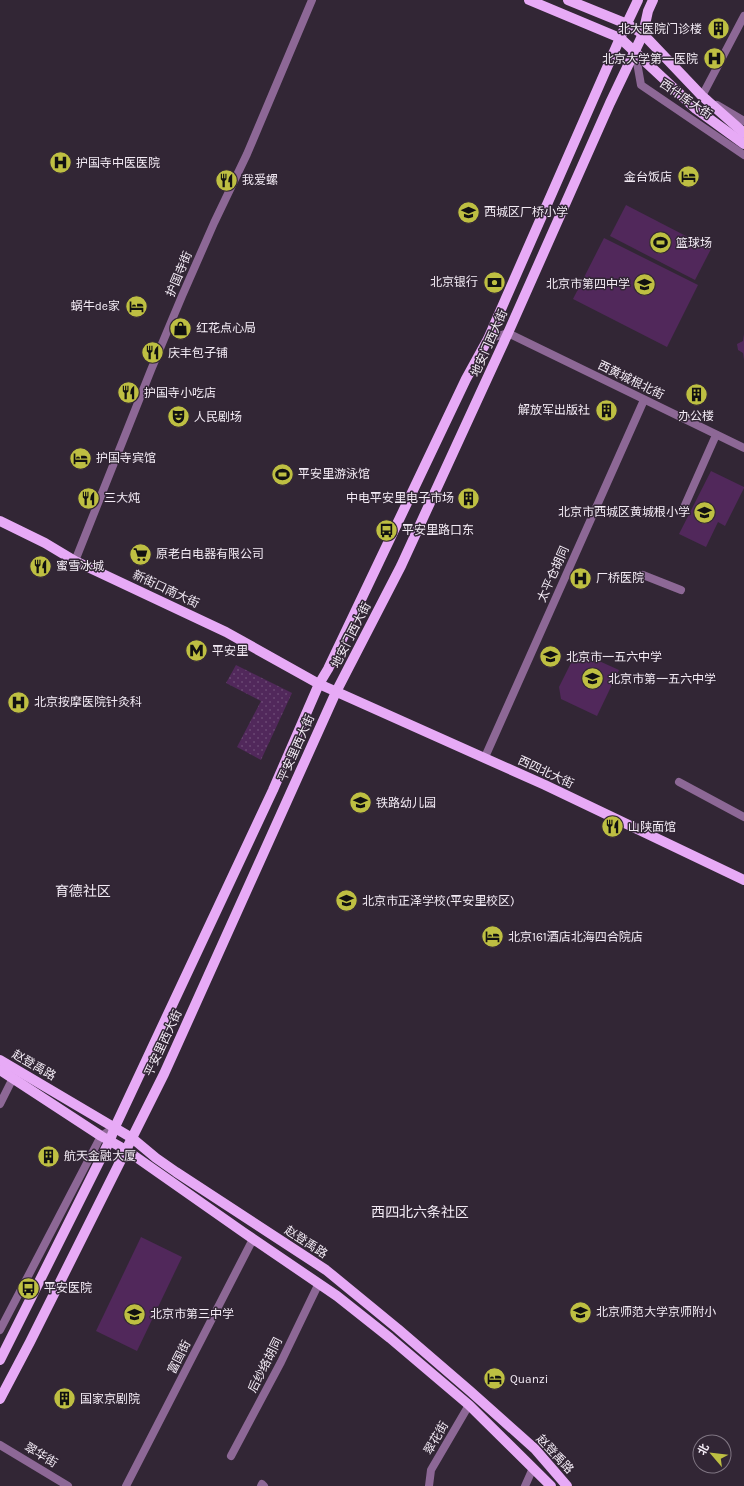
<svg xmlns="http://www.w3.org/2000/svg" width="744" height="1486" viewBox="0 0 744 1486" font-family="Karla,'Noto Sans SC',sans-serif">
  <defs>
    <pattern id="park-dots" width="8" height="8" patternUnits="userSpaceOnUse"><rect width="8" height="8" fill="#51285b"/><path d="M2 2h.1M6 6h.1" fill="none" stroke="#6a4773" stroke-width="1.8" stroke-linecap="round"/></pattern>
  </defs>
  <rect width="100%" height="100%" fill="#322635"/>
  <g fill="#51285b">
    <path d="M626 205 711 249 695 280 610 236Z"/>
    <path d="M604 238 698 285 667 347 573 299Z"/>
    <path d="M744 334V360L743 353 738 350 737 344 743 341Z"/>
    <path d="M711 471 744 487V488L725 526 718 522 706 547 679 534Z"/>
    <path d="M577 651 619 670 597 716 561 699 559 687Z"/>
    <path d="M141 1237 182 1257 137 1351 96 1331Z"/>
  </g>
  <path fill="url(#park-dots)" d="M236 665 292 693 261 760 237 747 261 701 226 683Z"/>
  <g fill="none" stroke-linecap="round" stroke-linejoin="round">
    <g stroke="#8d6896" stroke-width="8">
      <path d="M635 51 641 85 744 155"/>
      <path d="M707 99 702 96 744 16"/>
      <path d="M717 105 744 121"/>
      <path d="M488 339 508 333 744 448"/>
      <path d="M685 505 716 435"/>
      <path d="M75 561 151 370 182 296 214 223 247 154 312 0"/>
      <path d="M643 575 681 590"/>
      <path d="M485 757 644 400"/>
      <path d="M679 782 744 817"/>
      <path d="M0 1104 13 1078"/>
      <path d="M0 1330 101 1136 115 1127"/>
      <path d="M0 1445 68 1486"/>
      <path d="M231 1456 281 1362 319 1283"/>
      <path d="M126 1486 253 1239"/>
      <path d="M261 1486 262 1484 264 1486"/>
      <path d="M429 1486 431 1470 469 1405"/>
      <path d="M525 1486 533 1468"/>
    </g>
    <g stroke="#e7aaf6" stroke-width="10">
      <path d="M529 0 620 38 696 109 744 144"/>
      <path d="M568 0 627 24 643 34 702 96 744 133"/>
      <path d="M0 521 45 543 75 561 226 632 319 684 545 785 744 880"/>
      <path d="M0 1060 132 1138 156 1158 176 1172 326 1270 398 1329 470 1391 535 1449 567 1486"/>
      <path d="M0 1070 101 1136 126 1150 243 1232 337 1296 390 1338 469 1405 551 1486"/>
      <path d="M0 1360 110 1140 115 1127 273 790 319 684 328 669 466 379 488 339 620 38 638 0"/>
      <path d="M0 1399 30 1342 164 1074 336 692 401 566 508 333 610 103 643 34 648 11 653 0"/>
    </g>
  </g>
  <defs>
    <symbol id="building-disc" viewBox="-11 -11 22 22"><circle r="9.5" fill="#bebf42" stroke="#322635"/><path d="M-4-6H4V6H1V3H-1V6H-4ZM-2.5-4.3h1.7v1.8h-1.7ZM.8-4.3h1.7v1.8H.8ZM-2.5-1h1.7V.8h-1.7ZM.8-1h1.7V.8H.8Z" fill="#111"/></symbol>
    <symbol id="hospital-disc" viewBox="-11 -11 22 22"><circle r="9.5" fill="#bebf42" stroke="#322635"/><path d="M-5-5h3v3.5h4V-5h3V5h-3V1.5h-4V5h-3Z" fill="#111"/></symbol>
    <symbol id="hotel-disc" viewBox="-11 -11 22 22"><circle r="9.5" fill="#bebf42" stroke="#322635"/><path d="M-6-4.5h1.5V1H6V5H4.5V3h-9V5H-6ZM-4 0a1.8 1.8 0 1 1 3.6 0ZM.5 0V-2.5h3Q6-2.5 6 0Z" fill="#111"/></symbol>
    <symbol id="restaurant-disc" viewBox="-11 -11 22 22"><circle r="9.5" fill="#bebf42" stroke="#322635"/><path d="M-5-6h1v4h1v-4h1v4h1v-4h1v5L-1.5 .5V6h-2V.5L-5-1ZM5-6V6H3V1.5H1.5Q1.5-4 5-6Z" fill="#111"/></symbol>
    <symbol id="school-disc" viewBox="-11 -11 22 22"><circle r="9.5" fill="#bebf42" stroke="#322635"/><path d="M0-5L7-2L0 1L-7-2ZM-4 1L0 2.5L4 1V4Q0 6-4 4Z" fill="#111"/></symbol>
    <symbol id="stadium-disc" viewBox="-11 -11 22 22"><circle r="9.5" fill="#bebf42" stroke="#322635"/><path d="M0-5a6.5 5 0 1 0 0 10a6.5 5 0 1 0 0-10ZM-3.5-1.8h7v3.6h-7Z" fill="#111"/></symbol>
    <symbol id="bank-disc" viewBox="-11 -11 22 22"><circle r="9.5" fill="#bebf42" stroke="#322635"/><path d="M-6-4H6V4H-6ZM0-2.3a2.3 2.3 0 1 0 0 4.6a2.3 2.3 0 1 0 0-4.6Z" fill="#111"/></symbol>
    <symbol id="shop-disc" viewBox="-11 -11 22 22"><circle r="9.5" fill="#bebf42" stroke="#322635"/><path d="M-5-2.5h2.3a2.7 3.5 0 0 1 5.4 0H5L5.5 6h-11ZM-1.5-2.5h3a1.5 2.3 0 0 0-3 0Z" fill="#111"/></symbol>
    <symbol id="theatre-disc" viewBox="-11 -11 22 22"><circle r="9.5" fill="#bebf42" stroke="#322635"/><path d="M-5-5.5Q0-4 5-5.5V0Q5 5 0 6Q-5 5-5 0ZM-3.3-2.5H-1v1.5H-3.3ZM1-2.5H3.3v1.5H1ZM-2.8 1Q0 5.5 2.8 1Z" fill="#111"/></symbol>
    <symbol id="bus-disc" viewBox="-11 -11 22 22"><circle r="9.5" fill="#bebf42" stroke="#322635"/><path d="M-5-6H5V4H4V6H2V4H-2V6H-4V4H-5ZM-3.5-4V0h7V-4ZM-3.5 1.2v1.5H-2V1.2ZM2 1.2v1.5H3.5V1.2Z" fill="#111"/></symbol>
    <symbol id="supermarket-disc" viewBox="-11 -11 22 22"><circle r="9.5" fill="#bebf42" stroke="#322635"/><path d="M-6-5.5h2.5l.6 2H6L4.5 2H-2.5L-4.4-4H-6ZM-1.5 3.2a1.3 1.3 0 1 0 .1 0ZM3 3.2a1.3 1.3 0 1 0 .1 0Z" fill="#111"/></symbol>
    <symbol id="metro-disc" viewBox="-11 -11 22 22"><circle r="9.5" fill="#bebf42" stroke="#322635"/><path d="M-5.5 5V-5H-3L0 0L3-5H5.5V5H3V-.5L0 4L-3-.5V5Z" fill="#111"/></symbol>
  </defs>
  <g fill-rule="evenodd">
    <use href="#building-disc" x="706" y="16" width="25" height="25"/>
    <use href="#hospital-disc" x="702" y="46" width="25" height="25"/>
    <use href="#hospital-disc" x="48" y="150" width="25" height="25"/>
    <use href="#hotel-disc" x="676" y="164" width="25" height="25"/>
    <use href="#restaurant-disc" x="214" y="168" width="25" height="25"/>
    <use href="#school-disc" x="456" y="200" width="25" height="25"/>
    <use href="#stadium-disc" x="648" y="230" width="25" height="25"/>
    <use href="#bank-disc" x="482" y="270" width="25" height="25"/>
    <use href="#school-disc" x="632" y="272" width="25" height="25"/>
    <use href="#hotel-disc" x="124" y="294" width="25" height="25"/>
    <use href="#shop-disc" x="168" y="316" width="25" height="25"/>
    <use href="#restaurant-disc" x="140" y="340" width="25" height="25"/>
    <use href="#restaurant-disc" x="116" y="380" width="25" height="25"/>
    <use href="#building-disc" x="684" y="382" width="25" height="25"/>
    <use href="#building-disc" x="594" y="398" width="25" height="25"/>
    <use href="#theatre-disc" x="166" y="404" width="25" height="25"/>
    <use href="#hotel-disc" x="68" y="446" width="25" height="25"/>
    <use href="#stadium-disc" x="270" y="462" width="25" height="25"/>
    <use href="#restaurant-disc" x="76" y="486" width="25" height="25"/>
    <use href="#building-disc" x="456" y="486" width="25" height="25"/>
    <use href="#school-disc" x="692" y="500" width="25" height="25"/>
    <use href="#bus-disc" x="374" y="518" width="25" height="25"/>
    <use href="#supermarket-disc" x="128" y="542" width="25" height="25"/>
    <use href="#restaurant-disc" x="28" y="554" width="25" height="25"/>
    <use href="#hospital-disc" x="568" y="566" width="25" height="25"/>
    <use href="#metro-disc" x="184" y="638" width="25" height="25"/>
    <use href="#school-disc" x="538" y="644" width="25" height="25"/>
    <use href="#school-disc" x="580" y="666" width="25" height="25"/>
    <use href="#hospital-disc" x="6" y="690" width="25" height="25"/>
    <use href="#school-disc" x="348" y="790" width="25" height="25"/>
    <use href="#restaurant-disc" x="600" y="814" width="25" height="25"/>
    <use href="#school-disc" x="334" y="888" width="25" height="25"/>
    <use href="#hotel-disc" x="480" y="924" width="25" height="25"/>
    <use href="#building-disc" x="36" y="1144" width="25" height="25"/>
    <use href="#bus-disc" x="16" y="1276" width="25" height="25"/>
    <use href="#school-disc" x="568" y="1300" width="25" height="25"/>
    <use href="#school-disc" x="122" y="1302" width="25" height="25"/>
    <use href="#hotel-disc" x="482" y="1366" width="25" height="25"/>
    <use href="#building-disc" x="52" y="1386" width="25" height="25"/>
  </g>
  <g text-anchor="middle" stroke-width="3" stroke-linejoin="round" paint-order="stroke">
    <g font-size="12" fill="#f3ebf5" stroke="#322635" text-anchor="start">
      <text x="702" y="33" text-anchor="end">北大医院门诊楼</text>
      <text x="698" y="63" text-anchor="end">北京大学第一医院</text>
      <text x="76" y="167">护国寺中医医院</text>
      <text x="672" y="181" text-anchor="end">金台饭店</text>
      <text x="242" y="184">我爱螺</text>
      <text x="484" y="216">西城区厂桥小学</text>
      <text x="676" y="247">篮球场</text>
      <text x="478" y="286" text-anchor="end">北京银行</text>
      <text x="630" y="288" text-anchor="end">北京市第四中学</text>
      <text x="120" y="310" text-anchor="end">蜗牛de家</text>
      <text x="196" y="332">红花点心局</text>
      <text x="168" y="357">庆丰包子铺</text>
      <text x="144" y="397">护国寺小吃店</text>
      <text x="590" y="414" text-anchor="end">解放军出版社</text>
      <text x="696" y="420" text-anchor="middle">办公楼</text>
      <text x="194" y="421">人民剧场</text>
      <text x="96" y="462">护国寺宾馆</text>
      <text x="298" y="478">平安里游泳馆</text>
      <text x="104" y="502">三大炖</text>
      <text x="454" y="502" text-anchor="end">中电平安里电子市场</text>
      <text x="690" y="516" text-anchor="end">北京市西城区黄城根小学</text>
      <text x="402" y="534">平安里路口东</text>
      <text x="156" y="558">原老白电器有限公司</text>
      <text x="56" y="570">蜜雪冰城</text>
      <text x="596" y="582">厂桥医院</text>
      <text x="212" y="655">平安里</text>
      <text x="566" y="661">北京市一五六中学</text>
      <text x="608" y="683">北京市第一五六中学</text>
      <text x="34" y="706">北京按摩医院针灸科</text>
      <text x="376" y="807">铁路幼儿园</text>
      <text x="628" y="831">山陕面馆</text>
      <text x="362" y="905">北京市正泽学校(平安里校区)</text>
      <text x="508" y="941">北京161酒店北海四合院店</text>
      <text x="64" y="1160">航天金融大厦</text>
      <text x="44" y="1292">平安医院</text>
      <text x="596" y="1316">北京师范大学京师附小</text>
      <text x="150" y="1318">北京市第三中学</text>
      <text x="510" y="1383">Quanzi</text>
      <text x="80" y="1403">国家京剧院</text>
    </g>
    <g font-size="12" fill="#f3ebf5" stroke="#322635">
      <text transform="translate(686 99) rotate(34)" y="4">西什库大街</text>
      <text transform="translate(179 274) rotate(-67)" y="4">护国寺街</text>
      <text transform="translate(489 343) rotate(-66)" y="4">地安门西大街</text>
      <text transform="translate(631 380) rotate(26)" y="4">西黄城根北街</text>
      <text transform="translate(553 574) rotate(-66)" y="4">太平仓胡同</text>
      <text transform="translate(166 589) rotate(25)" y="4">新街口南大街</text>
      <text transform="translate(351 635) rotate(-63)" y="4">地安门西大街</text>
      <text transform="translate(296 748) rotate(-66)" y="4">平安里西大街</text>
      <text transform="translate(546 772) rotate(25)" y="4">西四北大街</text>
      <text transform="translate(163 1043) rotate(-65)" y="4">平安里西大街</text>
      <text transform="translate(34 1065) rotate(30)" y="4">赵登禹路</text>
      <text transform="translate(306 1242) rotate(33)" y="4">赵登禹路</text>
      <text transform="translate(179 1357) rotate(-63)" y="4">富国街</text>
      <text transform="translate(265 1365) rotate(-63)" y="4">后纱络胡同</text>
      <text transform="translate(436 1438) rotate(-60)" y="4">翠花街</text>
      <text transform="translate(555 1454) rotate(47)" y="4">赵登禹路</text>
      <text transform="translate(41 1455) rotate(31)" y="4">翠华街</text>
    </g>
    <g font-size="14" fill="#f3ebf5" stroke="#322635">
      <text x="83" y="896">育德社区</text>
      <text x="420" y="1217">西四北六条社区</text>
    </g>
  </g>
  <g transform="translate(712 1454) rotate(298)"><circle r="19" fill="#322635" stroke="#7f7582"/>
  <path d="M0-3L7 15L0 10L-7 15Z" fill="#bebf42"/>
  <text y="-6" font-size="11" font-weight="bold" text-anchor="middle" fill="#f3ebf5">北</text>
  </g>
</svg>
